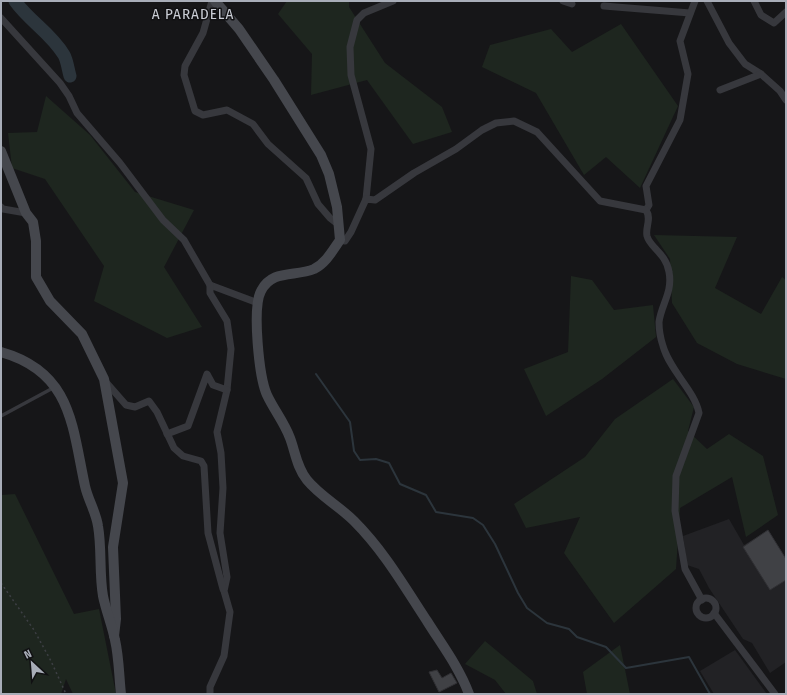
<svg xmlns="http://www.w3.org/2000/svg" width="787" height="695" viewBox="0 0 787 695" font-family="'Fira Sans Condensed',sans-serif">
  <rect width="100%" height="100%" fill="#161618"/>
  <g fill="#222225">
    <path d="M729 519 744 545 768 530 786 559V662L770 673 752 643 743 639 709 588 699 569 687 565 683 536Z"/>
    <path d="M735 650 767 694H714L700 671Z"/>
  </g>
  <g fill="#1e261f">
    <path d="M287 1H349V7L385 63 442 107 452 132 413 144 367 80 311 95 312 54 278 14Z"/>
    <path d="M621 24 678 106 640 188 606 157 584 175 536 93 482 67 490 45 551 29 572 52Z"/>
    <path d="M46 96 90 135 135 192 194 210 164 267 202 327 167 338 94 301 104 266 45 179 12 168 8 133 37 132Z"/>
    <path d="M654 235 737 237 715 288 761 314 782 277 786 280V379L737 364 697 343 672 303 670 259Z"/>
    <path d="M571 276 592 280 614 310 653 305 656 337 602 379 546 416 524 369 568 352Z"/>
    <path d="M673 379 694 407 688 431 707 449 729 434 763 456 778 515 746 537 732 477 680 508 676 569 614 623 564 553 580 517 526 528 514 504 585 457 615 419Z"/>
    <path d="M15 494 74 614 99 609 116 694H73L66 679 61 694H1V495Z"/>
    <path d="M485 641 533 681 537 694H506L495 680 465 664Z"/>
    <path d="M620 645 630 694H587L583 672Z"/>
  </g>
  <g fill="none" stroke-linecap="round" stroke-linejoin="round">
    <path stroke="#2c353c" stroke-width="2" d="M316 374 350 422 354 451 360 460 376 459 389 463 400 484 426 495 436 512 473 518 483 525 495 544 518 593 527 608 547 623 569 629 577 637 606 647 626 668 689 657 710 694"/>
    <path stroke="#2c353c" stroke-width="13" d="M15 1C29 21 51 33 64 55 67 60 68 69 70 76"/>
  </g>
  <g fill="#404145" stroke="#303034">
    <path d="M768 530 786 559V580L770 590 743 547Z"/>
    <path d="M437 670 442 678 451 673 457 683 439 692 429 672Z"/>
  </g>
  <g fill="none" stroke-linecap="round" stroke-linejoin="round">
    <path stroke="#3d3f44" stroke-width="1.5" stroke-dasharray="2 3" stroke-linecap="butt" d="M1 583 34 630 51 661 66 694"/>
    <path stroke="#37383d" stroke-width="3.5" d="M1 416 53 388"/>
    <g stroke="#37383d" stroke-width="7">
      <path d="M212 1 203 33 185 66 184 75 195 111 203 115 227 110 253 124 268 144 306 178 318 204 330 218 339 225"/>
      <path d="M563 1 572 4"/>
      <path d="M707 1 729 43 745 64 761 74 780 91 786 100"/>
      <path d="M754 1 761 15 774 23 786 12"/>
      <path d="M604 6 690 13"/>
      <path d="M1 18 60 83 69 96 77 113 120 163 163 220 184 240 210 285 258 303"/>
      <path d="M720 90 761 74"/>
      <path d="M366 199 371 149 351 75 350 47 357 20 364 13 393 1"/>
      <path d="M1 207 3 209 26 213"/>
      <path d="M646 210 649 205 646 186 680 120 688 74 680 41 695 1"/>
      <path d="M340 240 345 241 351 232 366 199 375 200 414 173 456 149 482 130 496 123 514 121 537 132 600 201 646 210C652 219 645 227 647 236 650 248 666 253 669 272 673 292 661 305 659 322 659 329 661 340 663 346 670 371 695 391 699 413L676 476 675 511 685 569 702 600"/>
      <path d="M210 285V293L227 321 231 349 227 390 217 432 221 453 223 488 220 533 227 577 224 591 230 612 224 656 210 687V694"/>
      <path d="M105 381 126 405 135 407 149 401 157 412 174 448 183 456 201 461 204 466 208 533 223 589"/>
      <path d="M167 434 188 426 207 374 213 385 227 390"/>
      <circle cx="706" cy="608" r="10"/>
      <path d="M714 613 775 694"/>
    </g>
    <g stroke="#45474d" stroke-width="10">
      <path d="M215 1 239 29 274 80 321 155 329 174 337 207 340 240C333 250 326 263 314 269 295 277 272 269 261 291 252 308 259 377 267 395 274 410 284 422 290 438 295 451 297 468 307 480 320 496 339 506 354 521 384 551 404 586 427 621 442 645 459 667 469 694"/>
      <path d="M1 151 26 213 33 222 36 241V277L50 301 82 334 104 379 123 483 113 547 116 619 114 636"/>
      <path d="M1 352C72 372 72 426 85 486 88 500 96 512 98 526 102 549 99 573 103 596 106 611 112 625 115 640 119 657 119 676 121 694"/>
    </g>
  </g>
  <g text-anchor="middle" stroke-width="3" stroke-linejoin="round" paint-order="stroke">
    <g font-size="15" letter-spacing="1" fill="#c9ccd4" stroke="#111113">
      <text x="193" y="19">A PARADELA</text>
    </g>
  </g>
  <rect width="787" height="695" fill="none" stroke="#a8adb8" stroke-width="4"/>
  <g transform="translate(32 663) rotate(334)" stroke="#111113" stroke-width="3" paint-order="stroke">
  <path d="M0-3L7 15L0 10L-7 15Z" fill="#a8adb8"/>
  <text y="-6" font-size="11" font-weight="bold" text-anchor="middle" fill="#a8adb8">N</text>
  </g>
</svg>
